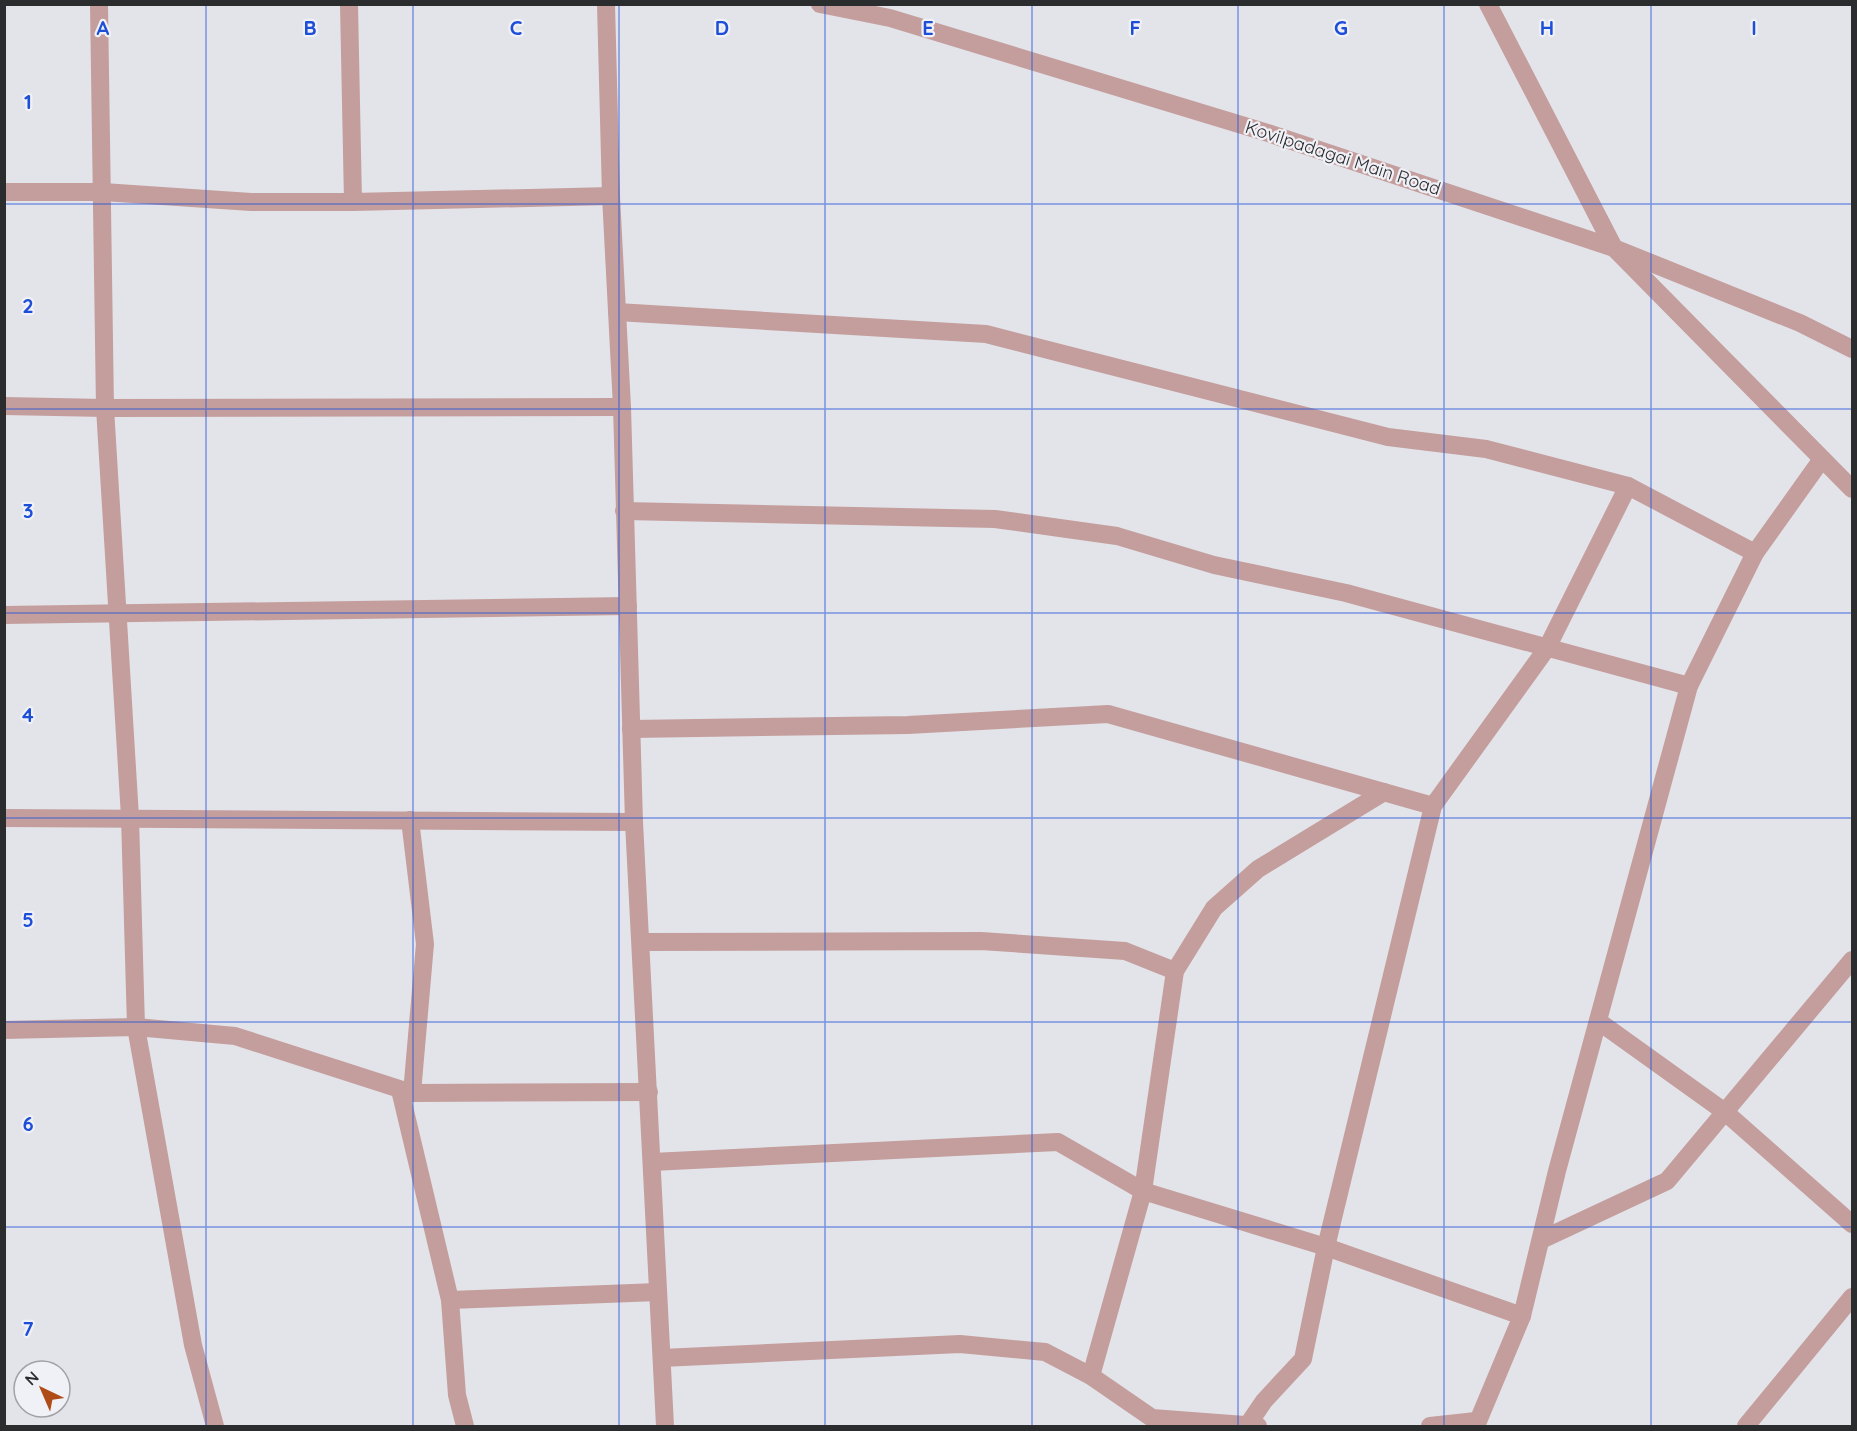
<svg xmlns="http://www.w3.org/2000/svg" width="1857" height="1431" viewBox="0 0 1857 1431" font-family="Quicksand,sans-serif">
  <rect width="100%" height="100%" fill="#e3e4ea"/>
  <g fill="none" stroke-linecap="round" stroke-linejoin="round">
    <g stroke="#c49e9d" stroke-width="18">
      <path d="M99 4 105 408 130 817 136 1027 193 1345 215 1426"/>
      <path d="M349 4 353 202 611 196"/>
      <path d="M606 4 611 196 622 407 634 822 665 1426"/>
      <path d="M4 192H103L251 202H353"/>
      <path d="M617 312 986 334 1388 437 1486 449 1628 486 1755 553"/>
      <path d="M4 406 105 408 622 407"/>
      <path d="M624 511 995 519 1117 536 1214 565 1346 593 1689 686"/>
      <path d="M4 615 628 606"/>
      <path d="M631 729 908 725 1108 714 1433 806"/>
      <path d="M4 818 634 822"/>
      <path d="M410 820 425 944 412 1093"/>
      <path d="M641 942 981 941 1125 951 1175 971"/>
      <path d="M1598 1021 1725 1112 1852 1224"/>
      <path d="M4 1030 136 1027 235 1036 412 1093 649 1092"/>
      <path d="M400 1090 450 1300 457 1395 465 1426"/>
      <path d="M652 1162 1058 1142 1143 1191 1326 1247 1522 1316"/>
      <path d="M1541 1240 1667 1181 1852 960"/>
      <path d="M450 1300 658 1292"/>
      <path d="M662 1358 960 1344 1045 1352 1091 1376 1152 1418 1258 1426"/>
      <path d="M1091 1376 1143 1191 1175 971 1214 908 1258 869 1384 792"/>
      <path d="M1247 1426 1264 1401 1303 1359 1326 1247 1433 806 1547 648 1628 486"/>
      <path d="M1430 1426 1476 1421"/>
      <path d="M1476 1426 1522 1316 1557 1171 1689 686 1755 553 1822 459"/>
      <path d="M1746 1426 1852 1297"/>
    </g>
    <g stroke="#c49e9d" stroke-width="18">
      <path d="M820 4 890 18 1268 133 1614 248 1800 323 1852 349"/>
      <path d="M1488 4 1614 248 1852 489"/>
    </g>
  </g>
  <path fill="none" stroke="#1d4ed8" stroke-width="1.5" stroke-opacity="0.55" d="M206 4V1426M413 4V1426M619 4V1426M825 4V1426M1032 4V1426M1238 4V1426M1444 4V1426M1651 4V1426M4 204H1852M4 409H1852M4 613H1852M4 818H1852M4 1022H1852M4 1227H1852"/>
  <g text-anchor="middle" stroke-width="4.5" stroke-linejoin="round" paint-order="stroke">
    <g font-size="18" fill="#2b2c2e" stroke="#f0f1f7">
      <text transform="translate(1343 158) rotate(18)" y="6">Kovilpadagai Main Road</text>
    </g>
  </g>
  <g font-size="20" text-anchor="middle" font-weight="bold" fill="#1d4ed8" stroke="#f0f1f7" stroke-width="4.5" stroke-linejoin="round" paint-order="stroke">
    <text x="103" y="35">A</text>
    <text x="310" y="35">B</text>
    <text x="516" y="35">C</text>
    <text x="722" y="35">D</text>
    <text x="928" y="35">E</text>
    <text x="1135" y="35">F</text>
    <text x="1341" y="35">G</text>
    <text x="1547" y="35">H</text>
    <text x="1754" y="35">I</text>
    <text x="28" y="109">1</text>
    <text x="28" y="313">2</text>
    <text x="28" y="518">3</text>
    <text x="28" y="722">4</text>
    <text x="28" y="927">5</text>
    <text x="28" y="1131">6</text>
    <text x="28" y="1336">7</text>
  </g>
  <rect width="1857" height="1431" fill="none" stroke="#2b2c2e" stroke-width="12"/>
  <g transform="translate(42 1389) rotate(316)"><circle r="28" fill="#f0f1f7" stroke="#a1a2a7" stroke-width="1.5"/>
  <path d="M0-4.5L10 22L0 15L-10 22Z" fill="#af4b16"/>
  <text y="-9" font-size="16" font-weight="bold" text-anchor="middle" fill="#2b2c2e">N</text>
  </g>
</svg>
